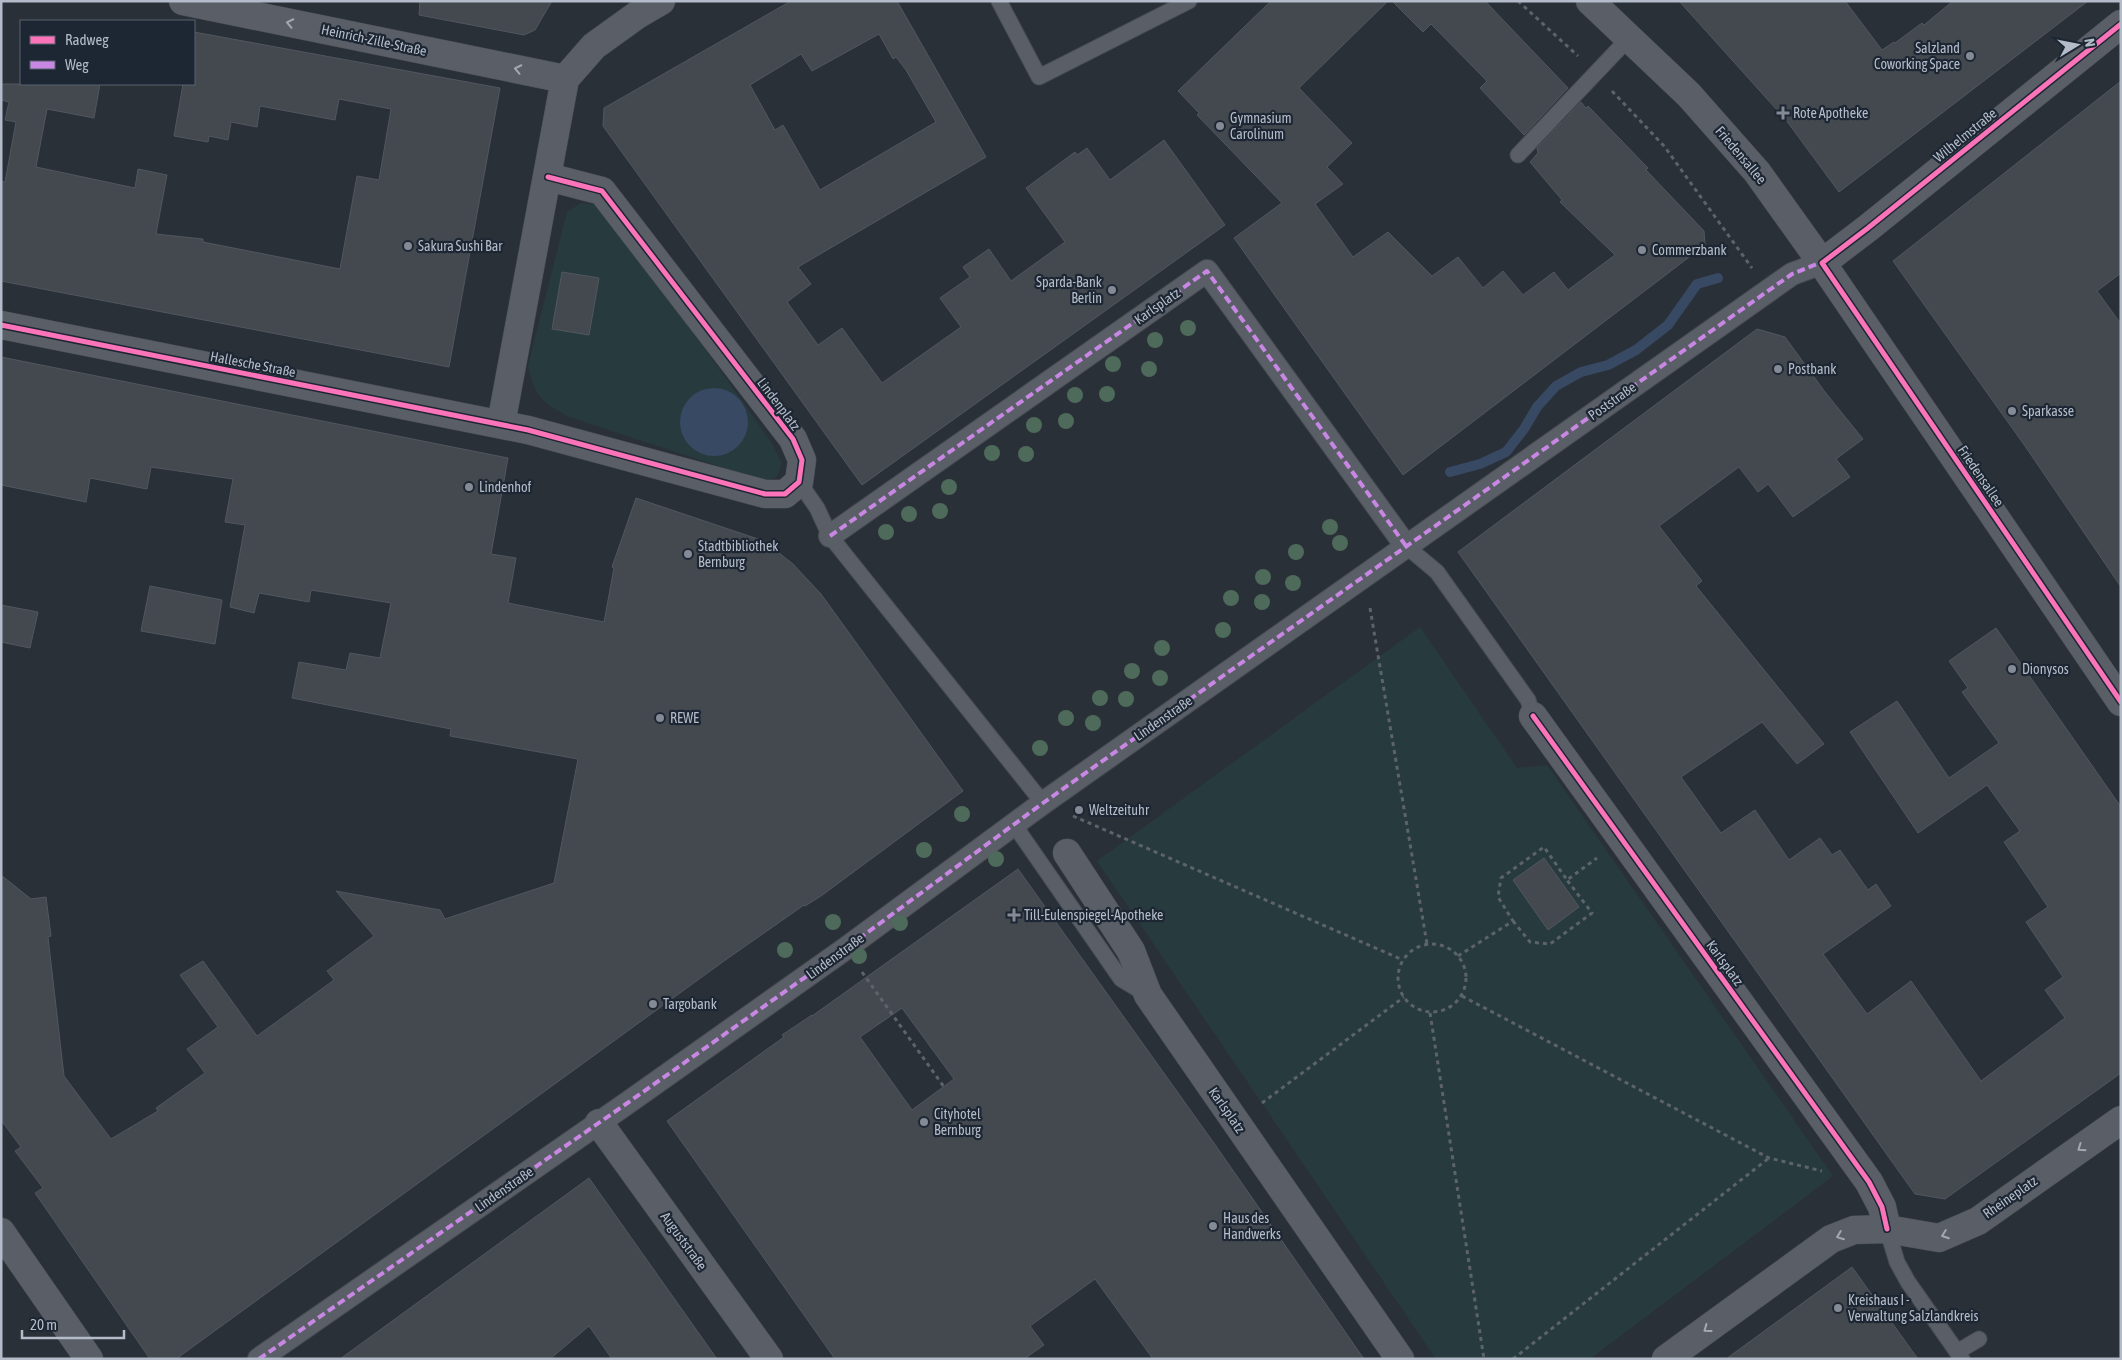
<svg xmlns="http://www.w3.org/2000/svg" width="2122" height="1360" viewBox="0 0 2122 1360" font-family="'Asap Condensed',sans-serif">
  <rect width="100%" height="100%" fill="#2a3038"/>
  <g fill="#273a3e">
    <path d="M581 203 597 205 609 216 741 399 771 442 782 463 777 477 763 481 567 416C539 400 536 397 528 366L567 212Z"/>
    <path d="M1420 627 1517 768 1547 765 1833 1176 1590 1359H1436L1097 861Z"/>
  </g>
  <circle fill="#384963" cx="714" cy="422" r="34"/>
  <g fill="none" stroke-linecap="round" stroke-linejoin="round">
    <path stroke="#384963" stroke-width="10" d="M1450 472 1480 464 1506 452 1524 429 1537 407 1556 386 1581 372 1608 365 1636 350 1668 325 1697 284 1718 278"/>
  </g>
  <g fill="#444950" stroke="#52575f" fill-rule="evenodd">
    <path d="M420 1H552L535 30 524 35 419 15Z"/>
    <path d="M791 1H897L986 157 798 267 811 284 787 302 818 345 842 328 882 383 961 327 940 298 970 277 963 267 989 249 1011 281 1065 242 1026 188 1075 152 1077 155 1087 148 1110 180 1164 140 1225 225 862 485 603 126 604 108ZM879 34 893 59 896 57 906 70 936 122 820 190 783 125 775 130 750 85 801 54 812 71Z"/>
    <path d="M1271 1H1388L1299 88 1352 143 1327 167 1343 184 1315 204 1353 257 1388 232 1432 276 1458 257 1483 288 1503 271 1523 295 1554 272 1568 290 1615 255 1560 202 1562 200 1530 162 1538 153 1537 148 1581 102 1586 108 1588 106 1648 168 1646 170 1704 231 1705 245 1403 475 1234 238 1282 203 1197 115 1199 113 1178 91Z"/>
    <path d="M1392 1H1485L1568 88 1524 135 1480 88 1487 81 1431 24 1423 32Z"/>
    <path d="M1679 1H1845L1882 50 1894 42 1895 43 1922 23 1924 25 1953 1H2088L1839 192 1786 120Z"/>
    <path d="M194 32 500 88 449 367 1 281V181L5 182 16 122 5 120 9 102 1 100V84H100L94 118 47 109 36 167 135 188 138 169 167 175 156 234 203 239V242L340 269 357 176 379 180 391 109 339 99 335 120 260 106 257 127 231 122 228 140 209 136 208 142 174 136 183 84H194Z"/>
    <path d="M2121 81V273L2097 291 2121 324V587L2025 446 1893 261Z"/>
    <path d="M562 272 599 278 589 335 552 329Z"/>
    <path d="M1757 329 1785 337 1825 392 1863 439 1836 459 1850 477 1793 517 1768 484 1758 492 1739 467 1659 526 1702 581 1696 586 1824 744 1797 764 1762 722 1681 777 1721 833 1755 810 1789 860 1820 838 1832 855 1840 850 1868 890 1876 884 1891 906 1823 954 1867 1014 1911 981 1981 1081 2065 1018 2045 990 2063 977 2026 922 2048 907 2004 842 2020 831 1987 785 1918 833 1850 732 1897 701 1949 778 1999 743 1962 692 1968 688 1949 661 1996 628 2121 807V1073L1945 1199 1915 1194 1458 552Z"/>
    <path d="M1 357 508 458 491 554 516 558 508 603 604 622 614 568 612 567 636 498 764 541 793 564 821 594 963 791 821 896 805 906 804 905 724 961 176 1359H150L35 1193 43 1188 15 1151 21 1147 1 1120V875L31 899 46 897 51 936 48 937 64 1076 111 1139 158 1111 156 1108 205 1073 187 1049 218 1027 180 975 203 961 257 1036 334 980 327 971 374 936 336 891 440 910 445 919 554 883 578 759 450 736 451 729 292 698 299 662 346 670 350 653 380 658 391 603 311 590 309 602 259 593 254 613 230 607 245 525 225 522 233 479 151 467 147 489 90 478 86 502 1 485Z"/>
    <path d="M150 586 222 600 215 644 141 631Z"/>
    <path d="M1 605 38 612 30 648 1 642Z"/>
    <path d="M1544 858 1579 907 1548 930 1513 880Z"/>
    <path d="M1018 869 1216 1146 1364 1359H1153L1095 1279 1030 1326 1044 1345 1024 1359H835L816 1332 667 1121 784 1037 782 1035 812 1015V1016ZM902 1008 954 1079 912 1110 860 1037Z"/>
    <path d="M589 1178 717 1359H612L589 1326 550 1359H340Z"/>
    <path d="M1852 1267 1918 1359H1726Z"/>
  </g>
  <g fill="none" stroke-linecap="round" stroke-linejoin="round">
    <defs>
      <g id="service">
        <path d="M999 1 1039 77 1189 1"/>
        <path d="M1518 155 1629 38"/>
        <path d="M799 482 817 508 830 536 1043 803"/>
        <path d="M1406 546 1437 572 1528 700 1533 716"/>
        <path d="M1015 826 1121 979 1146 994"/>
        <path d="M1887 1229 1897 1262 1908 1282 1962 1359"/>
        <path d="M1957 1352 1979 1339"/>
      </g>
      <g id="pedestrian">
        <path d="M830 536 1207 271 1406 546"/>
        <path d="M259 1359 626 1104 845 949 1043 803 1792 274 1822 263"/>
      </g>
      <g id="minor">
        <path d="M183 1 565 79"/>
        <path d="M1590 1 1689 95 1757 172 1822 263 2121 702"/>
        <path d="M1822 263 1868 228 2121 24"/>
        <path d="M1 325 528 430 765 494H785L799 482 802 460 793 439 602 191 548 177"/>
        <path d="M501 424 565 79 594 46 637 15 661 1"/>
        <path d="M1533 716 1869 1182 1882 1207 1887 1229"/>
        <path d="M1067 853 1131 951 1148 995 1400 1359"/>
        <path d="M599 1123 769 1359"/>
        <path d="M1 1232 89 1359"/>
        <path d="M1666 1359 1831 1239 1854 1230 1887 1229 1939 1238 1978 1221 2121 1120"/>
      </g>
    </defs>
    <use href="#service" stroke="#484c53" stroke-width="17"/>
    <use href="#pedestrian" stroke="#484c53" stroke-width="24"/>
    <use href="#minor" stroke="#484c53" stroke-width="29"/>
    <g stroke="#5d636a" stroke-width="3" stroke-dasharray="4 4" stroke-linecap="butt">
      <path d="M1518 1 1578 56"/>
      <path d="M1612 91 1664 146 1752 268"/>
      <path d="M1370 608 1427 944"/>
      <path d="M1073 816 1403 960"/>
      <path d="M1513 921 1530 942 1550 944 1592 913 1567 880"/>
      <circle cx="1432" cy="978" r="34"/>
      <path d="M1458 956 1513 921 1498 897 1501 878 1544 847 1567 880 1597 858"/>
      <path d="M862 972 944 1087"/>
      <path d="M1462 996 1769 1158 1822 1171"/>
      <path d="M1430 1013 1484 1359"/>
      <path d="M1262 1103 1404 997"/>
      <path d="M1513 1359 1769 1158"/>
    </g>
    <use href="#service" stroke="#5a5e66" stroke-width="15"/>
    <use href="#pedestrian" stroke="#5a5e66" stroke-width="22"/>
    <use href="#minor" stroke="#5a5e66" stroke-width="28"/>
    <g stroke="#c787e3" stroke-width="4" stroke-dasharray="8 4" stroke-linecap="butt">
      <path d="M830 536 1207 271 1406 546"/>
      <path d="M259 1359 626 1104 845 949 1043 803 1792 274 1824 261"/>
    </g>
    <defs>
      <g id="cycleway">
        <path d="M2121 24 1868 228 1822 263 2121 702"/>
        <path d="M1 325 528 430 765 494H785L799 482 802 460 793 439 602 191 548 177"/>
        <path d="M1533 716 1869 1182 1882 1207 1887 1229"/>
      </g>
    </defs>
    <use href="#cycleway" stroke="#1d2633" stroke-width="8"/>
    <use href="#cycleway" stroke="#fb73b8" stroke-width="5"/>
  </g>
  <g fill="#4e6a5a">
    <circle cx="1188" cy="328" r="8"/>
    <circle cx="1155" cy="340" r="8"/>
    <circle cx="1113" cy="364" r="8"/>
    <circle cx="1149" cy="369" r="8"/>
    <circle cx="1107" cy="394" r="8"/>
    <circle cx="1075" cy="395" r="8"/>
    <circle cx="1066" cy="421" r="8"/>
    <circle cx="1034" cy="425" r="8"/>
    <circle cx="992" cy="453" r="8"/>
    <circle cx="1026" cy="454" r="8"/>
    <circle cx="949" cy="487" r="8"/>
    <circle cx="940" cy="511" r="8"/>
    <circle cx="909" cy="514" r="8"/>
    <circle cx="1330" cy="527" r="8"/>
    <circle cx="886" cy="532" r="8"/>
    <circle cx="1340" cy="543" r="8"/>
    <circle cx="1296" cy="552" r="8"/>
    <circle cx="1263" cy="577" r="8"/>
    <circle cx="1293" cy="583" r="8"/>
    <circle cx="1231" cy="598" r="8"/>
    <circle cx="1262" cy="602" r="8"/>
    <circle cx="1223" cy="630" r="8"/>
    <circle cx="1162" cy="648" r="8"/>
    <circle cx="1132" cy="671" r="8"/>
    <circle cx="1160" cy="678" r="8"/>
    <circle cx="1100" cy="698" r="8"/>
    <circle cx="1126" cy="699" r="8"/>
    <circle cx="1066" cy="718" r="8"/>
    <circle cx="1093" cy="723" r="8"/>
    <circle cx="1040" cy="748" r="8"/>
    <circle cx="962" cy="814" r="8"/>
    <circle cx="924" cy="850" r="8"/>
    <circle cx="996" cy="859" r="8"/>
    <circle cx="833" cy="922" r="8"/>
    <circle cx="900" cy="923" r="8"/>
    <circle cx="785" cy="950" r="8"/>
    <circle cx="859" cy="956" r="8"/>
  </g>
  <defs><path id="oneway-chevron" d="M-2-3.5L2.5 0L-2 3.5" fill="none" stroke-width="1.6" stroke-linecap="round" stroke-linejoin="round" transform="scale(1.25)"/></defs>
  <g stroke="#a2a9b5">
    <use href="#oneway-chevron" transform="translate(290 23) rotate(-168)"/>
    <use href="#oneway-chevron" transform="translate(518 69) rotate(-168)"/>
    <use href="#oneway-chevron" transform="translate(2081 1148) rotate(145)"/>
    <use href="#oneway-chevron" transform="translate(1945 1235) rotate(160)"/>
    <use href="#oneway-chevron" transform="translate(1840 1236) rotate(159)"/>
    <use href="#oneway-chevron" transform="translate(1707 1329) rotate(144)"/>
  </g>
  <g fill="#848b96" stroke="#1d2633" stroke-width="2">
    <circle cx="1970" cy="56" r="5"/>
    <path d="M1780.5 105.5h5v5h5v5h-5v5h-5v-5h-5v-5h5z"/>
    <circle cx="1220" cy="126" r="5"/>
    <circle cx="408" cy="246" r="5"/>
    <circle cx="1642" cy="250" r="5"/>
    <circle cx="1112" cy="290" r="5"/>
    <circle cx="1778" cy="369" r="5"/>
    <circle cx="2012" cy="411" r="5"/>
    <circle cx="469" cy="487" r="5"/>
    <circle cx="688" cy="554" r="5"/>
    <circle cx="2012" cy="669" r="5"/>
    <circle cx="660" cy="718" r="5"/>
    <circle cx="1079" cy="810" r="5"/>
    <path d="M1011.5 907.5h5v5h5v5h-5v5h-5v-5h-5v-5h5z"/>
    <circle cx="653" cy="1004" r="5"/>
    <circle cx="924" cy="1122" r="5"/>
    <circle cx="1213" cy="1226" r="5"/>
    <circle cx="1838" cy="1308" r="5"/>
  </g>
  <g text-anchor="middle" stroke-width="4.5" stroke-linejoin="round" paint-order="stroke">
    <g font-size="14" fill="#b4bcc9" stroke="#1d2633">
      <text transform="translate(374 40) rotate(12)" y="5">Heinrich-Zille-Straße</text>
      <text transform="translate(1965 135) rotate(-39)" y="5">Wilhelmstraße</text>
      <text transform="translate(1741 155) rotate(50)" y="5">Friedensallee</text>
      <text transform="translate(1157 306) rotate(-35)" y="5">Karlsplatz</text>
      <text transform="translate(253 364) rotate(11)" y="5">Hallesche Straße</text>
      <text transform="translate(1612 401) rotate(-35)" y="5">Poststraße</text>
      <text transform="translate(779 404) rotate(53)" y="5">Lindenplatz</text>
      <text transform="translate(1981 476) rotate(56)" y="5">Friedensallee</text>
      <text transform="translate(1163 718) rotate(-35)" y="5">Lindenstraße</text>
      <text transform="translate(835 956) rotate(-36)" y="5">Lindenstraße</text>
      <text transform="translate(1725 963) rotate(54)" y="5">Karlsplatz</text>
      <text transform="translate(1227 1110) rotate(55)" y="5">Karlsplatz</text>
      <text transform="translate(504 1189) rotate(-35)" y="5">Lindenstraße</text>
      <text transform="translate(2010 1197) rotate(-35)" y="5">Rheineplatz</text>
      <text transform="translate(684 1241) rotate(54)" y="5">Auguststraße</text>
    </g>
    <g font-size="14" fill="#b4bcc9" stroke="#1d2633" text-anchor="start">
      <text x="1960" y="53" text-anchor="end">Salzland<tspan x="1960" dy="16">Coworking Space</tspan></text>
      <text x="1793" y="118">Rote Apotheke</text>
      <text x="1230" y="123">Gymnasium<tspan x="1230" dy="16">Carolinum</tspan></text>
      <text x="418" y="251">Sakura Sushi Bar</text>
      <text x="1652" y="255">Commerzbank</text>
      <text x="1102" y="287" text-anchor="end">Sparda-Bank<tspan x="1102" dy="16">Berlin</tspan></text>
      <text x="1788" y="374">Postbank</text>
      <text x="2022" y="416">Sparkasse</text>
      <text x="479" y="492">Lindenhof</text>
      <text x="698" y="551">Stadtbibliothek<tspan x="698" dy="16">Bernburg</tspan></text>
      <text x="2022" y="674">Dionysos</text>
      <text x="670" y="723">REWE</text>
      <text x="1089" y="815">Weltzeituhr</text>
      <text x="1024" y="920">Till-Eulenspiegel-Apotheke</text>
      <text x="663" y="1009">Targobank</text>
      <text x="934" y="1119">Cityhotel<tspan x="934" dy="16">Bernburg</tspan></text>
      <text x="1223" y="1223">Haus des<tspan x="1223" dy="16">Handwerks</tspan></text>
      <text x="1848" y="1305">Kreishaus I -<tspan x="1848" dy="16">Verwaltung Salzlandkreis</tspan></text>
    </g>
  </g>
  <rect width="2122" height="1360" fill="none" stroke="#b4bcc9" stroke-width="5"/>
  <rect x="20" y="20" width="175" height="65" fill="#1d2633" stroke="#59626f"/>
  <rect x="30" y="36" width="25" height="8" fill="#fb73b8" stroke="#59626f"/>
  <text x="65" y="45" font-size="15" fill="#b4bcc9">Radweg</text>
  <rect x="30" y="61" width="25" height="8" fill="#c787e3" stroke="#59626f"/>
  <text x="65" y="70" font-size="15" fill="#b4bcc9">Weg</text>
  <g transform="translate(2077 45) rotate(80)" stroke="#1d2633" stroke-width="4" paint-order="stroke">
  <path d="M0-4L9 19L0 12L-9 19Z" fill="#b4bcc9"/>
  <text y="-8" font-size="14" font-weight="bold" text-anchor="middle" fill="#b4bcc9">N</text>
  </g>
  <path d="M22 1330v8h102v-8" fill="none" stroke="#b4bcc9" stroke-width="2.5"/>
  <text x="30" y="1330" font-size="15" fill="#b4bcc9" stroke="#1d2633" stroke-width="4" paint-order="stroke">20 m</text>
</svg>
